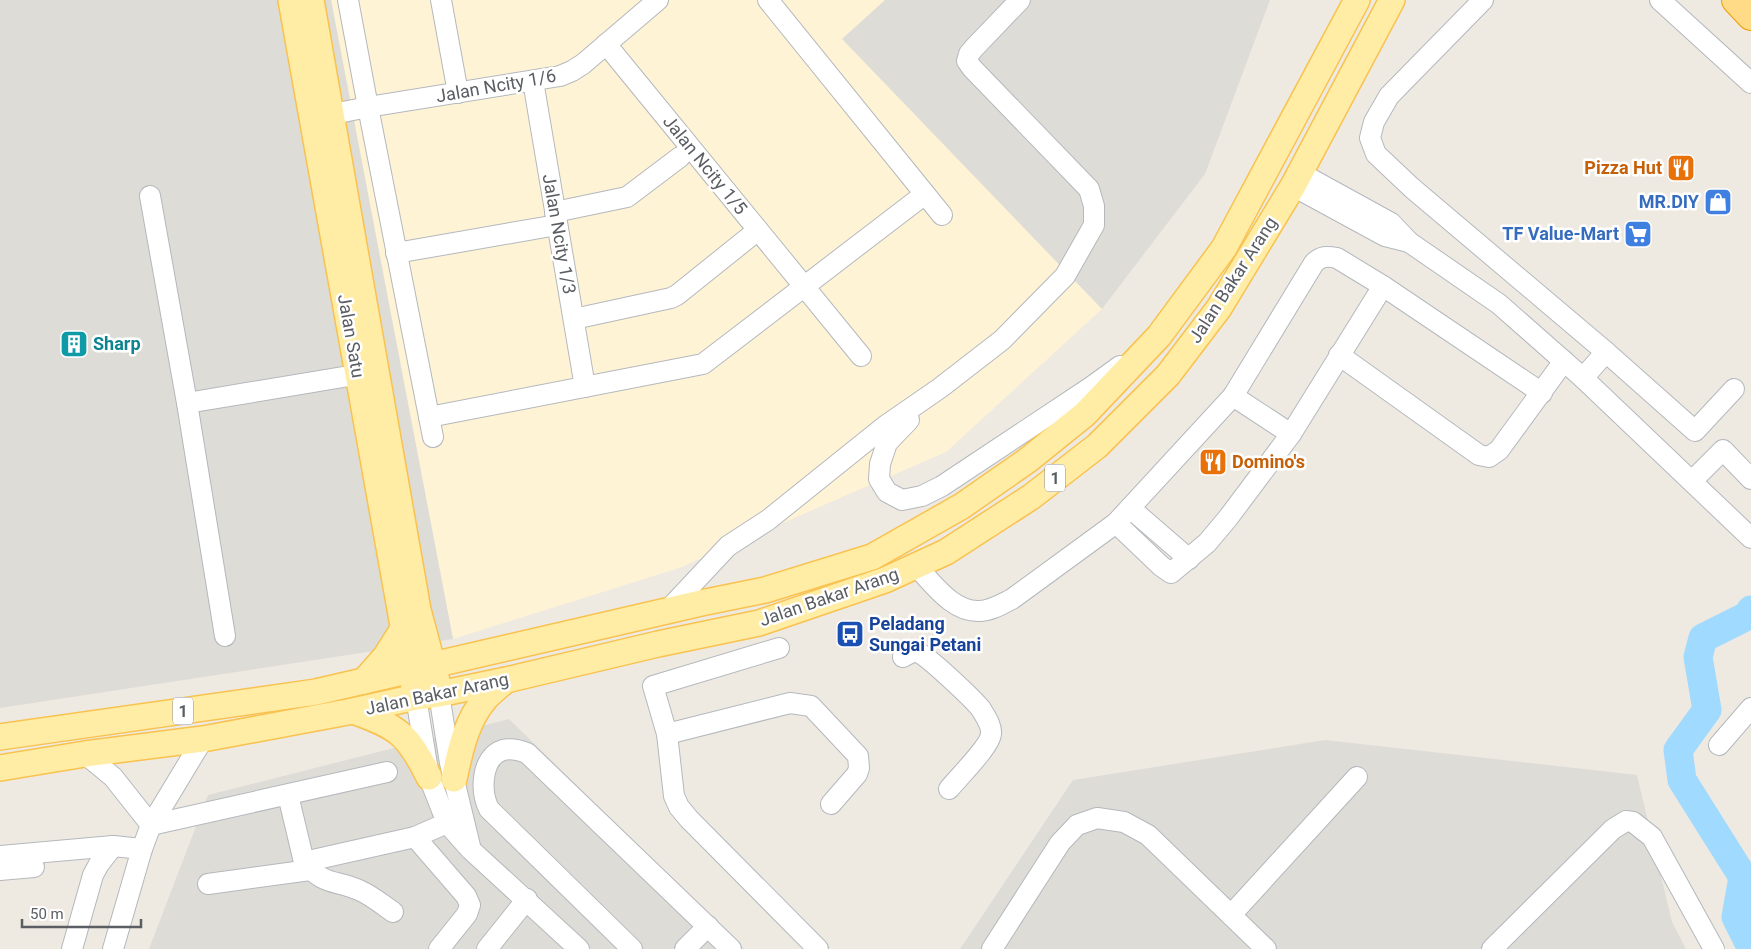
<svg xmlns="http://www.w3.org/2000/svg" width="1751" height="949" viewBox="0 0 1751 949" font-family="Roboto,sans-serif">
  <rect width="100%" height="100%" fill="#eeeae1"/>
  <path fill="#fff3d5" d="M331 0H885L843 39 1102 309 946 452 679 568 453 639Z"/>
  <g fill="#dedcd6">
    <path d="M0 0H331L453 639 0 708Z"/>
    <path d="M885 0H1270L1205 174 1102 309 842 39Z"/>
    <path d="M509 719 744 949H149L208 795Z"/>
    <path d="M1325 740 1637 775 1672 922 1686 949H960L1073 780Z"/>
  </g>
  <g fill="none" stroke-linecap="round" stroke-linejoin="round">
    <path stroke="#a0daff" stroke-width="29" d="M1751 610 1747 616 1703 638 1698 657 1707 710 1678 750 1682 780 1743 877 1736 917 1751 947"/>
    <defs>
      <g id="minor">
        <path d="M348 0 368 107 433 437"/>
        <path d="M441 0 458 93"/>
        <path d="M768 0 942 215"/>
        <path d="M1483 0 1389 96 1374 122 1370 138 1376 154 1412 188 1606 352 1695 431 1734 389"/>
        <path d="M1660 0 1751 83"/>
        <path d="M606 44 861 356"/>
        <path d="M533 81 585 387"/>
        <path d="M318 117 368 107 560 76 572 71 583 64 658 0"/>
        <path d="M1300 173 1391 223 1409 242 1499 304 1583 378 1751 538"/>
        <path d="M1293 186 1385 236 1409 242"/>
        <path d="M150 196 187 403"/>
        <path d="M555 212 627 197 680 157"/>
        <path d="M396 253 557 225"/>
        <path d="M574 319 671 298 677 295 758 230"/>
        <path d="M1339 355 1479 455 1489 457 1499 450 1564 361"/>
        <path d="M1583 378 1606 352"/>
        <path d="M1233 396 1291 434"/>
        <path d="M429 417 703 364 925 194"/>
        <path d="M909 420 887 443 880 464 879 479 887 492 902 500 922 496 942 486 1091 387 1120 366"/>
        <path d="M1692 481 1723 450 1751 479"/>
        <path d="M1130 508 1189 559"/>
        <path d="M1116 523 1161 566 1171 573 1207 543 1228 518 1291 434 1383 286"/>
        <path d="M916 566C933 583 952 612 979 611 991 611 1002 604 1012 599L1116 523 1233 396 1314 263C1321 256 1327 256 1337 258L1383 286 1542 393"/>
        <path d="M668 610 728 546 768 520 885 426 940 388 1002 340 1065 276 1094 225V206L1089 189 972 68 967 61 969 54 974 48 1020 0"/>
        <path d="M225 636 187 403 373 372"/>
        <path d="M903 657C907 655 912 651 917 652 927 655 974 700 981 709 985 716 992 725 991 734 990 746 958 778 949 789"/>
        <path d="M439 694 450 763 470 846"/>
        <path d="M416 697 429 777 447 823 471 850 579 949"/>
        <path d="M667 734 653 686 779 648"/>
        <path d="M1719 745 1751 708"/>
        <path d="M85 754 113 777 151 825"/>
        <path d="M288 795 304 862C325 887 335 879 361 891 372 896 383 905 393 912"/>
        <path d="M151 825 387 772"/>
        <path d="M415 837 466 896 470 905 467 914 439 949"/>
        <path d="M0 856 113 846 142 849"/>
        <path d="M304 862 415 837 447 823"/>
        <path d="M0 870 34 867"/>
        <path d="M208 884 310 870"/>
        <path d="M1231 915 1357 777"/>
        <path d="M72 949 93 875 99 864 113 846"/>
        <path d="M113 949 142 849 151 825 203 739"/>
        <path d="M487 949 527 899"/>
        <path d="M632 949 489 809C480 791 481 757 503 750 511 748 519 750 527 753L731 949"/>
        <path d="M685 949 708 926"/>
        <path d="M818 949 689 819 679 807 674 796 667 734 790 703 811 706 858 756 859 768 857 774 831 804"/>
        <path d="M992 949 1060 843 1077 825 1097 818 1124 822 1148 835 1266 949"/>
        <path d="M1492 949 1613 829 1626 821 1633 822 1652 837 1714 949"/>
      </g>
      <g id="major">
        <path d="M291 0 414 687"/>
        <path d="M311 0 418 610 437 681"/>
        <path d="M364 681 386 656 403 629"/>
        <path d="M353 711C398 727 408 734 429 777"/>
        <path d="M0 737 316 692 701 603 765 590 872 557 962 506 1028 460 1085 414 1159 336 1224 248 1357 0"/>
        <path d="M0 768 85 754 203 739 353 711 416 697 439 694 506 680 658 644 759 623 885 580 946 552 1031 497 1097 446 1168 375 1219 308 1293 186 1392 0"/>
        <path d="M454 779C460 751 466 721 485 699 491 692 499 686 506 680"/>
      </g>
      <path id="highway" d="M1736 0 1751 16"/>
    </defs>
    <use href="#minor" stroke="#b4b8bd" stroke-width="22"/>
    <use href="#major" stroke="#f9c24f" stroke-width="28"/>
    <use href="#highway" stroke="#ef9a00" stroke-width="30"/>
    <use href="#minor" stroke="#fff" stroke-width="20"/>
    <use href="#major" stroke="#ffeca5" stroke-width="25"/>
    <use href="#highway" stroke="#ffdb87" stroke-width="28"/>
  </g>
  <defs>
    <symbol id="restaurant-square" viewBox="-11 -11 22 22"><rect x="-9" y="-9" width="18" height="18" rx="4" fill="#e8710a" stroke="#fff"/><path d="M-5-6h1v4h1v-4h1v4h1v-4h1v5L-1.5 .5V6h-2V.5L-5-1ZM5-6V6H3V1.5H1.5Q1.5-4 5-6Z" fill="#fff"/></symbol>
    <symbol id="shop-square" viewBox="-11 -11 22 22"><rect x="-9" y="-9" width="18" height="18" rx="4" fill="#3f7fe0" stroke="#fff"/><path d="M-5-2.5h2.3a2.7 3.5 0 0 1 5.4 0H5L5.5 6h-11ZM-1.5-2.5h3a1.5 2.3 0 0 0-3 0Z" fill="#fff"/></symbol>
    <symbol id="supermarket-square" viewBox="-11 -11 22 22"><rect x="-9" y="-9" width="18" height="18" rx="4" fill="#3f7fe0" stroke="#fff"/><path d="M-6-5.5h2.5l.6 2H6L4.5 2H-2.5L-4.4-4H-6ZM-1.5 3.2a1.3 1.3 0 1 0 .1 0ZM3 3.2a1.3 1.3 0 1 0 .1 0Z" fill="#fff"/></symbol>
    <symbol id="building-square" viewBox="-11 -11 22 22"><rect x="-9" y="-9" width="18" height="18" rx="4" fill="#0f9aa8" stroke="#fff"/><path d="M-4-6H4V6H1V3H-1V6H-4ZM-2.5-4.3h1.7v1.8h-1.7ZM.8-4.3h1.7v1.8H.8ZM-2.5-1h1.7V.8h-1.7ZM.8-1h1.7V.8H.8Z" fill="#fff"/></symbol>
    <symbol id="bus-square" viewBox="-11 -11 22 22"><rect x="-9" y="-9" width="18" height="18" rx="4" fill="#1a4fb4" stroke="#fff"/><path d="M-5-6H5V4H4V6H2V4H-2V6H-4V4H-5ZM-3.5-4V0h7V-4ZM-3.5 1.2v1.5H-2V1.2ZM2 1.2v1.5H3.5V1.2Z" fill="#fff"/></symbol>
  </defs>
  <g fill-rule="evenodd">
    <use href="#restaurant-square" x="1665" y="152" width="32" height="32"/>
    <use href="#shop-square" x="1702" y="186" width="32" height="32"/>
    <use href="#supermarket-square" x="1622" y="218" width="32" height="32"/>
    <use href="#building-square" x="58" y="328" width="32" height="32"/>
    <use href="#restaurant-square" x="1197" y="446" width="32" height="32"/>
    <use href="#bus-square" x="834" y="618" width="32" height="32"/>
  </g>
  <g text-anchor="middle" stroke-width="5" stroke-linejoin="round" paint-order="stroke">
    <g fill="#fff" stroke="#8c8e92" stroke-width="1">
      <rect x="1045" y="464.5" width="20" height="27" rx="4"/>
      <rect x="173" y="697.5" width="20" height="27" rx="4"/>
    </g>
    <g font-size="16" font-weight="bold" fill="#5a5e63">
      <text x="1055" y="484">1</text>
      <text x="183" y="717">1</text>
    </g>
    <g font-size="18" fill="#5a5e63" stroke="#fff">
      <text transform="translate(496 86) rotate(-10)" y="6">Jalan Ncity 1/6</text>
      <text transform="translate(705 165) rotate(51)" y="6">Jalan Ncity 1/5</text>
      <text transform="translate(559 234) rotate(80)" y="6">Jalan Ncity 1/3</text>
      <text transform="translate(1233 280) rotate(-57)" y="6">Jalan Bakar Arang</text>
      <text transform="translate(351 336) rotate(80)" y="6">Jalan Satu</text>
      <text transform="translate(829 597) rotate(-19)" y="6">Jalan Bakar Arang</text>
      <text transform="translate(437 694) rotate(-12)" y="6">Jalan Bakar Arang</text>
    </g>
    <g font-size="18" font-weight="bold" fill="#c56008" stroke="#fff" text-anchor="end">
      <text x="1662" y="174">Pizza Hut</text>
      <text x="1232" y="468" text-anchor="start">Domino's</text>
    </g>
    <g font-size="18" font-weight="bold" fill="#366cbe" stroke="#fff" text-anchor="end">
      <text x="1699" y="208">MR.DIY</text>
      <text x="1619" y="240">TF Value-Mart</text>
    </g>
    <g font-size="18" font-weight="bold" fill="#0d838f" stroke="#fff" text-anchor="start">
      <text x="93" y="350">Sharp</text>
    </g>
    <g font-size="18" font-weight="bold" fill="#164399" stroke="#fff" text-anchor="start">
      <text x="869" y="630">Peladang<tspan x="869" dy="21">Sungai Petani</tspan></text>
    </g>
  </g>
  <path d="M22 919v8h119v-8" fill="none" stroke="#5a5e63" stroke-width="2.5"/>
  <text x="30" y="919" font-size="15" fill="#5a5e63" stroke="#ffffff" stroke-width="4" paint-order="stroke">50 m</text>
</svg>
